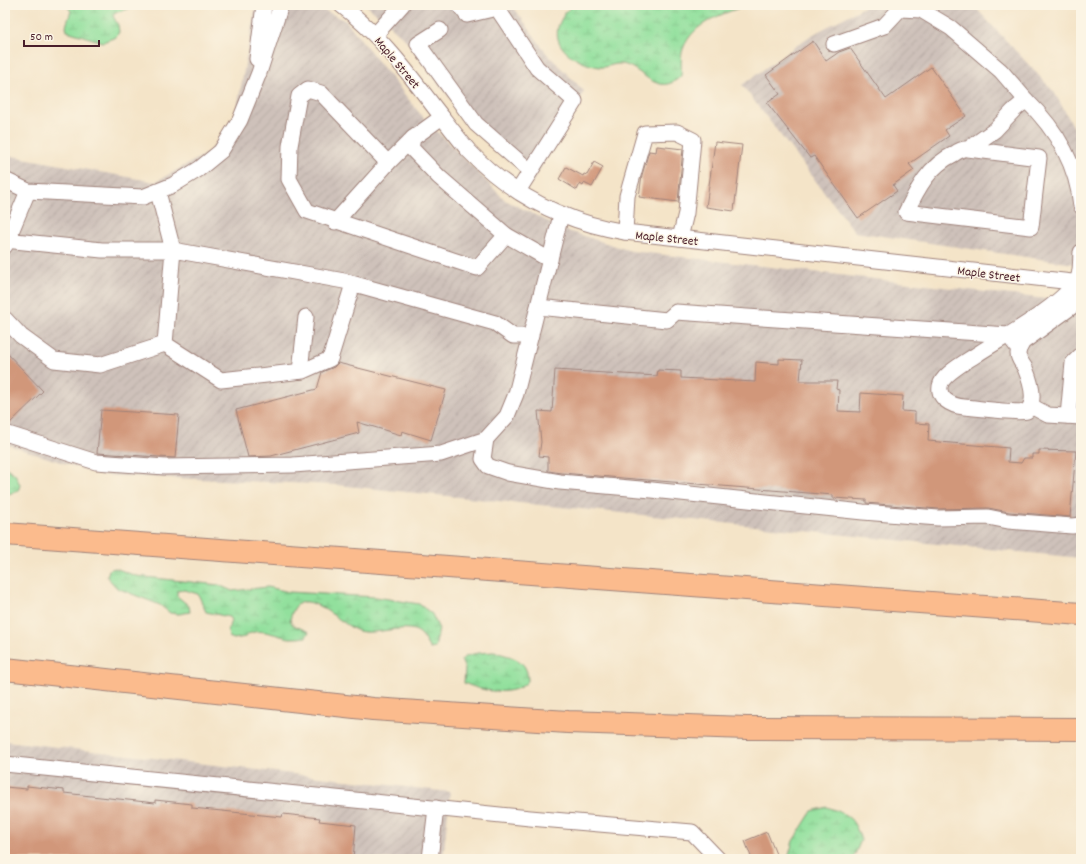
<svg xmlns="http://www.w3.org/2000/svg" width="1086" height="864" viewBox="0 0 1086 864" font-family="Dekko,sans-serif">
  <defs>
    <pattern id="industrial-furrows" width="10" height="10" patternUnits="userSpaceOnUse"><rect width="10" height="10" fill="#cec1ba"/><path d="M-1 1l2-2M0 10L10 0M9 11l2-2" fill="none" stroke="#b2a5a0"/></pattern>
    <pattern id="wetland-marsh" width="20" height="14" patternUnits="userSpaceOnUse"><rect width="20" height="14" fill="#92e09d"/><path d="M1 5h8M5 5V1M11 12h8M15 12V8" fill="none" stroke="#7fc087"/></pattern>
  </defs>
  <rect width="100%" height="100%" fill="#fcf5e5"/>
  <filter id="ink" filterUnits="userSpaceOnUse"><feTurbulence type="fractalNoise" baseFrequency=".025" numOctaves="2"/><feDisplacementMap in="SourceGraphic" scale="8" xChannelSelector="R" yChannelSelector="G"/><feConvolveMatrix kernelMatrix="1 2 1 2 8 2 1 2 1" color-interpolation-filters="sRGB"/></filter>
  <filter id="wash" filterUnits="userSpaceOnUse"><feTurbulence type="fractalNoise" baseFrequency=".012" numOctaves="4" result="noise"/><feDisplacementMap in="SourceGraphic" scale="16" xChannelSelector="R" yChannelSelector="G"/><feGaussianBlur stdDeviation="0.9" result="paint"/><feColorMatrix in="noise" values="0 0 0 0 0 0 0 0 0 0 0 0 0 0 0 0 0 1.4 0 .05"/><feComposite in="paint" operator="in"/></filter>
  <g filter="url(#wash)">
    <rect width="100%" height="100%" fill="#f4e4c8"/>
    <g fill="url(#industrial-furrows)">
      <path d="M256 5H313L346 21 421 115 505 200 565 230 631 251 1081 303V558L336 485 101 475 5 444V152L12 156 155 182 208 153 235 119Z"/>
      <path d="M366 5H512L547 54 584 91 532 183 466 119 403 37Z"/>
      <path d="M868 5H973L1054 92 1081 140V265L855 232 742 85 810 36Z"/>
      <path d="M5 741 450 792 443 859H5Z"/>
    </g>
    <g fill="url(#wetland-marsh)" stroke="#6e8064">
      <path d="M66 5H138L115 13 113 16 118 25 119 32 116 37 103 42 67 31 66 26 71 11Z"/>
      <path d="M574 5H747C723 14 693 22 683 49 680 57 682 68 681 76 657 100 641 65 621 64 614 63 606 68 600 67 578 64 548 47 560 22 564 14 567 9 574 5Z"/>
      <path d="M5 467 15 474 20 485 18 491 5 495Z"/>
      <path d="M115 568 136 576 219 585 232 591 268 587 289 592 376 597 419 604 432 614 439 629 435 648 430 649C426 644 425 637 420 633 406 622 376 636 359 631 339 625 299 576 290 620L293 625 309 632 306 637C301 638 295 638 290 638 275 636 257 625 245 637L234 639 229 637 228 631 231 620 229 617 206 612 198 594 184 590 177 591V596L189 606 190 612 179 614 170 613 160 605 117 588 107 577 109 570Z"/>
      <path d="M494 652C512 657 528 659 528 681 513 698 482 691 464 683L465 669 461 660C470 652 482 653 494 652Z"/>
      <path d="M827 807C849 815 853 817 861 840L853 859H788L793 841 812 811Z"/>
    </g>
    <g id="blocks">
      <g fill="#d1977a">
        <path d="M813 41 826 61 839 52 850 48 886 99 931 67 966 116 945 130 949 136 909 164 914 170 893 185 897 191 858 218 814 156 810 158 767 103 780 94 766 75Z"/>
        <path d="M715 142 742 145 734 211 706 207Z"/>
        <path d="M657 146 683 149 678 202 639 197 642 175 649 151 656 152Z"/>
        <path d="M594 162 603 167 592 187 584 183 583 186 580 184 577 190 559 179 566 167 583 176 584 174 587 175Z"/>
        <path d="M5 351 43 391 8 425 5 424Z"/>
        <path d="M779 359 802 360 800 381H837L836 389 839 390 838 411 860 412 861 393 903 396 902 411 915 412V423L929 424 928 441 1009 448 1008 462 1021 463 1024 458H1032V454H1039V450L1076 451 1070 517 1009 512 988 508 938 509 866 503V500L833 498V495L561 473 548 471V457L539 456 541 442 538 411 552 412 555 370 657 376 658 370 681 371V378L755 382 756 362 779 364Z"/>
        <path d="M338 363 446 390 431 440 402 431 401 435 357 422 359 433 271 456 248 457 236 410 317 389 322 372 334 367Z"/>
        <path d="M101 410 179 415 175 458 97 453Z"/>
        <path d="M27 786 64 790V793L155 803V800L192 804V808L282 817 283 814 320 818 319 821 356 825 353 859H5V787L27 789Z"/>
        <path d="M767 832 778 859H752L745 841Z"/>
      </g>
    </g>
  </g>
  <g filter="url(#ink)">
    <use href="#blocks" fill-opacity="0" stroke="#9f827a" stroke-width="1"/>
    <g fill="none" stroke-linecap="round" stroke-linejoin="round">
      <defs>
        <g id="minor">
          <path d="M341 5C378 33 407 71 435 108 446 122 457 137 469 151 511 195 565 222 625 232L1081 283"/>
          <path d="M459 5 467 15 497 8 537 68 575 101 518 191"/>
          <path d="M440 30 418 44 476 124 530 171"/>
          <path d="M375 35 402 5"/>
          <path d="M834 44 884 26 900 9 921 10 951 28 1001 71 1026 100"/>
          <path d="M257 59 264 5"/>
          <path d="M442 117 413 138 411 148 439 177 506 235 550 260"/>
          <path d="M413 138 388 163 321 93 308 89 299 96 290 146 289 179 307 211 477 268 506 235"/>
          <path d="M968 149 1039 158 1031 227 906 212C918 188 929 166 954 154 958 151 964 148 968 149L995 130 1013 111 1026 100C1056 129 1077 165 1081 206"/>
          <path d="M5 180 28 191 143 197 173 185 199 169 221 151 240 120 259 73 281 5"/>
          <path d="M335 222 388 163"/>
          <path d="M625 232 627 196 645 133 677 132 693 140 686 213 680 238"/>
          <path d="M5 240 102 250H173L158 192"/>
          <path d="M5 246 28 191"/>
          <path d="M1081 252C1080 262 1082 276 1075 284 1052 311 1009 334 979 353 969 360 946 372 941 383 935 398 952 406 964 407 978 408 1015 414 1027 411 1037 401 1030 380 1025 368 1023 364 1018 359 1018 354 1018 349 1021 346 1023 342L1081 300"/>
          <path d="M353 284 330 359 303 371 221 380 165 344 173 250 344 281 495 323 513 336H531"/>
          <path d="M538 307 667 320 676 312 1008 335 1019 349"/>
          <path d="M5 319 21 336 54 360 100 365 165 344"/>
          <path d="M300 371 306 317"/>
          <path d="M1031 406 1048 415 1081 417"/>
          <path d="M1068 416 1073 363 1081 355"/>
          <path d="M5 433 96 462 165 467 293 465 441 454 486 439 507 416 516 394 561 215"/>
          <path d="M486 439 483 459 488 466 508 473 560 482 652 490 863 512 938 518 988 517 1008 521 1072 526 1081 525"/>
          <path d="M5 764 530 818 692 832 718 859"/>
          <path d="M430 859 436 808"/>
        </g>
        <g id="highway">
          <path d="M5 534 1081 614"/>
          <path d="M5 669 373 709 568 722 747 728 1081 729"/>
        </g>
      </defs>
      <use href="#minor" stroke="#9f827a" stroke-width="17"/>
      <use href="#highway" stroke="#9f827a" stroke-width="24"/>
      <use href="#minor" stroke="#fff" stroke-width="15"/>
      <use href="#highway" stroke="#fbbb8d" stroke-width="22"/>
    </g>
  </g>
  <g text-anchor="middle" stroke-width="3" stroke-linejoin="round" paint-order="stroke">
    <g font-size="13" fill="#4a1f2b" stroke="#fcf5e5">
      <text transform="translate(398 62) rotate(50)" y="5">Maple Street</text>
      <text transform="translate(667 237) rotate(6)" y="5">Maple Street</text>
      <text transform="translate(989 273) rotate(7)" y="5">Maple Street</text>
    </g>
  </g>
  <rect width="1086" height="864" fill="none" stroke="#fcf5e5" stroke-width="20"/>
  <path d="M24 40v6h75v-6" fill="none" stroke="#4a1f2b" stroke-width="2"/>
  <text x="30" y="40" font-size="12" fill="#4a1f2b" stroke="#fcf5e5" stroke-width="3" paint-order="stroke">50 m</text>
</svg>
